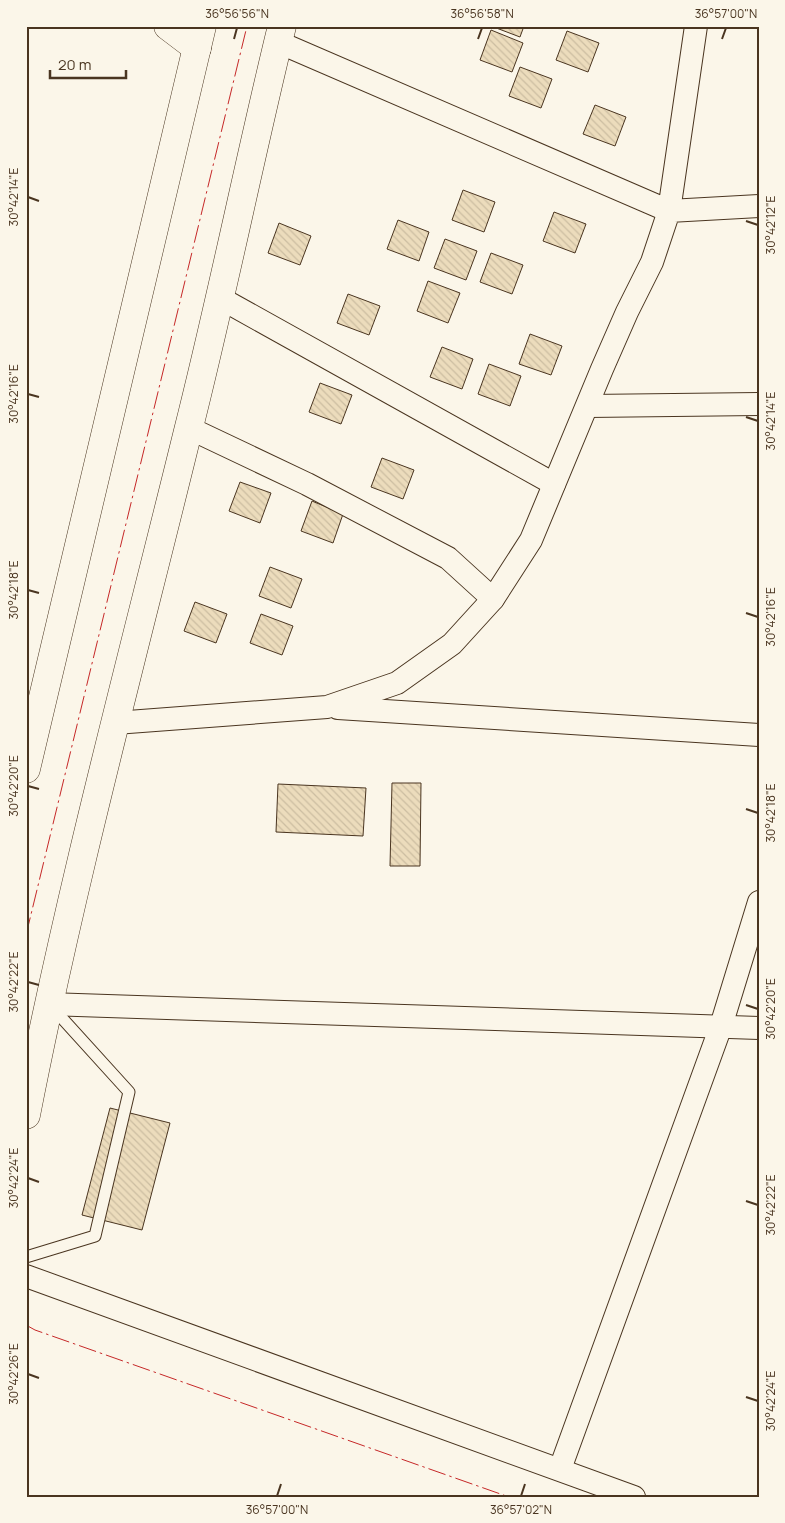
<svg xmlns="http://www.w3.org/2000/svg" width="785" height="1523" viewBox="0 0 785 1523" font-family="Manrope,sans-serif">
  <defs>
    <pattern id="building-back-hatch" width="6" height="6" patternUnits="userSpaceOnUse" patternTransform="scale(1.25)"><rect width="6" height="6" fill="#ecdcbc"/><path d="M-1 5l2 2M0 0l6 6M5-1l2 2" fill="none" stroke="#ccbda1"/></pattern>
  </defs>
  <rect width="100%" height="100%" fill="#fbf6e9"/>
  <g fill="url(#building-back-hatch)" stroke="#4a3520">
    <path d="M491 26H524L520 37Z"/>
    <path d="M491 30 523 43 512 72 480 60Z"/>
    <path d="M567 31 599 43 588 72 556 60Z"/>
    <path d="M520 67 552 79 541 108 509 96Z"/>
    <path d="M595 105 626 117 615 146 583 134Z"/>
    <path d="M463 190 495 202 484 232 452 220Z"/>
    <path d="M554 212 586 224 575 253 543 241Z"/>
    <path d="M398 220 429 232 419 261 387 249Z"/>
    <path d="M279 223 311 236 300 265 268 253Z"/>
    <path d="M445 239 477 251 466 280 434 268Z"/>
    <path d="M491 253 523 265 512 294 480 282Z"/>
    <path d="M428 281 460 293 448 323 417 311Z"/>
    <path d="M348 294 380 306 369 335 337 323Z"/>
    <path d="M530 334 562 346 551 375 519 364Z"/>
    <path d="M442 347 473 359 462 389 430 377Z"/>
    <path d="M489 364 521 376 510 406 478 394Z"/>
    <path d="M320 383 352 395 341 424 309 412Z"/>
    <path d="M382 458 414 470 403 499 371 487Z"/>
    <path d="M240 482 271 493 260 523 229 511Z"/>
    <path d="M312 501 343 514 333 543 301 531Z"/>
    <path d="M270 567 302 579 291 608 259 596Z"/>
    <path d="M195 602 227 614 216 643 184 631Z"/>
    <path d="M261 614 293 626 282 655 250 643Z"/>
    <path d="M392 783H421L420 866H390Z"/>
    <path d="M278 784 366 788 363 836 276 832Z"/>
    <path d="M110 1108 170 1123 142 1230 82 1215Z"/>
  </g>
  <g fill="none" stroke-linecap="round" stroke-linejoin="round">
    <defs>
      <path id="lane" d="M26 1257 95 1236 129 1092 51 1006"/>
      <g id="street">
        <path d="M278 42 669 211 696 26"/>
        <path d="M220 298 554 484"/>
        <path d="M588 406 759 404"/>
        <path d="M189 428 307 484 448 558 493 599"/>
        <path d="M338 708 759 735"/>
        <path d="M115 723 327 707 397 683 452 644 493 599 531 540 602 369 627 312 652 262 669 211 759 206"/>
        <path d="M48 1004 759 1028"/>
        <path d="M26 1276 634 1497"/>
        <path d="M560 1469 721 1026 759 902"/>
      </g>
      <g id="secondary">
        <path d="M168 26 197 48"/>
        <path d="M26 769 202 26"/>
        <path d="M26 1115C71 885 132 659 188 431 222 297 249 161 282 26"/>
      </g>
    </defs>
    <use href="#lane" stroke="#4a3520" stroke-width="13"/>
    <use href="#street" stroke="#4a3520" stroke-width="24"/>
    <use href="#secondary" stroke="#4a3520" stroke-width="29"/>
    <use href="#lane" stroke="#fbf6e9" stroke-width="11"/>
    <use href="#street" stroke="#fbf6e9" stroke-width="22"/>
    <use href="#secondary" stroke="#fbf6e9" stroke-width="28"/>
    <g stroke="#c62828" stroke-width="1" stroke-dasharray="18 4 2.5 4" stroke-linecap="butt">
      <path d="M26 935 247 26"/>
      <path d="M26 1325 35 1330 509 1497"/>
    </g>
  </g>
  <path fill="none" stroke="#4a3520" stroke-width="2" d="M234 39 237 28M478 39 482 28M722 39 726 28M28 197 39 201M746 221 758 225M28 394 39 397M746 417 758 421M28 590 39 593M746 613 758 617M28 786 39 789M746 809 758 813M28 982 39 985M746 1005 758 1009M28 1178 39 1182M746 1201 758 1205M28 1374 39 1378M746 1397 758 1401M277 1496 281 1484M521 1496 525 1484"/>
  <rect width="785" height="1523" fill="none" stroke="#fbf6e9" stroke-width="55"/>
  <path d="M50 70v8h76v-8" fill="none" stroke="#4a3520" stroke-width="2.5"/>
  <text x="58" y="70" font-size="15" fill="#4a3520" stroke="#fbf6e9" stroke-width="4" paint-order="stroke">20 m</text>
  <rect x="28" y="28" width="730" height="1468" fill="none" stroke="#4a3520" stroke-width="2"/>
  <g font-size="12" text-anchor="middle" fill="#4a3520">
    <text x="237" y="18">36°56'56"N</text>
    <text x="482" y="18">36°56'58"N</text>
    <text x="726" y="18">36°57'00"N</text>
    <text transform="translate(14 197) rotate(-90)" y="4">30°42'14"E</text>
    <text transform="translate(771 225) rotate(-90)" y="4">30°42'12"E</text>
    <text transform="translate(14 394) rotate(-90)" y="4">30°42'16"E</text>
    <text transform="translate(771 421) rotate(-90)" y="4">30°42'14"E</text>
    <text transform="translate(14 590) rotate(-90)" y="4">30°42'18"E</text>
    <text transform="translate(771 617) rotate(-90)" y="4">30°42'16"E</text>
    <text transform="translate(14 786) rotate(-90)" y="4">30°42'20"E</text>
    <text transform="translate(771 813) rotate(-90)" y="4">30°42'18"E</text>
    <text transform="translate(14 982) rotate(-90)" y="4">30°42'22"E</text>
    <text transform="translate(771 1009) rotate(-90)" y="4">30°42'20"E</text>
    <text transform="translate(14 1178) rotate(-90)" y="4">30°42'24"E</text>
    <text transform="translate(771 1205) rotate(-90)" y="4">30°42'22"E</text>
    <text transform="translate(14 1374) rotate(-90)" y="4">30°42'26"E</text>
    <text transform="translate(771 1401) rotate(-90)" y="4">30°42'24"E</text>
    <text x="277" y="1514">36°57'00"N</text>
    <text x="521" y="1514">36°57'02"N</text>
  </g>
</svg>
